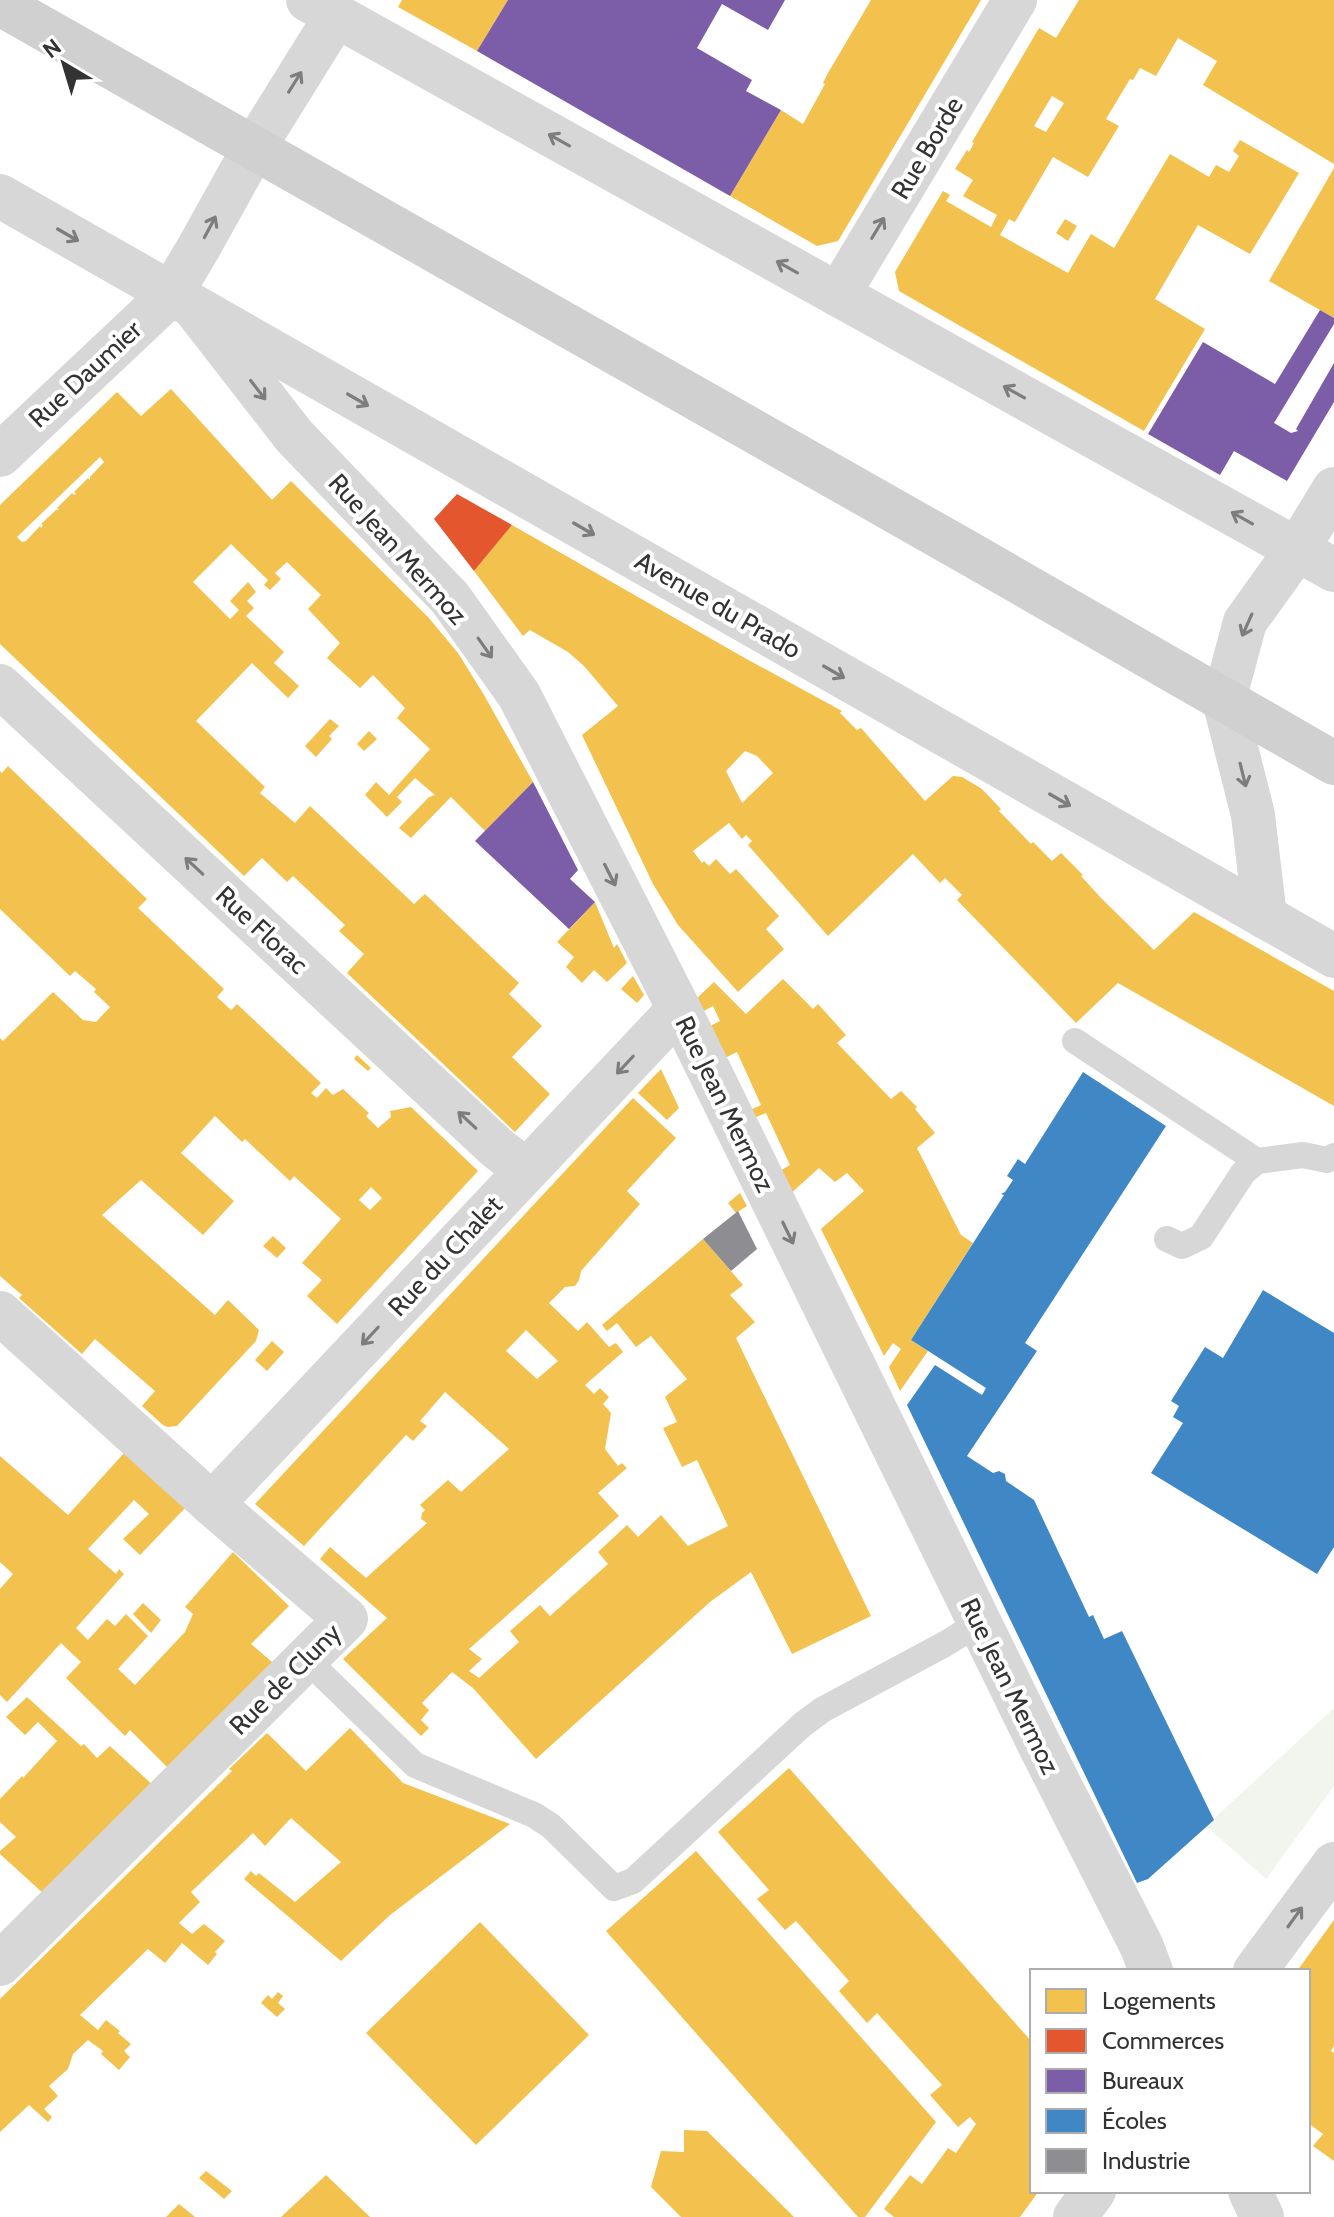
<svg xmlns="http://www.w3.org/2000/svg" width="1334" height="2217" viewBox="0 0 1334 2217" font-family="Cabin,sans-serif">
  <rect width="100%" height="100%" fill="#fff"/>
  <path fill="#f1f5ed" d="M1334 1708V1786L1266 1879 1206 1826Z"/>
  <g fill="#f2c14e" fill-rule="evenodd">
    <path d="M402 0H508L477 51 398 7Z"/>
    <path d="M871 0H981L838 241 817 246 730 196 781 110 803 124 825 84 823 83 828 73Z"/>
    <path d="M1079 0H1334V164L1203 85 1217 61 1178 38 1156 76 1140 68 1133 80 1130 79 1106 119 1119 126 1088 177 1053 157 1015 222 1009 219 1000 235 1068 273 1091 234 1114 248 1170 154 1209 177 1216 165 1229 172 1239 156 1233 151 1240 140 1299 173 1250 254 1198 225 1155 299 1205 329 1144 431 899 291 895 272 943 191 950 195 946 201 991 227 997 215 963 196 973 180 955 169 967 150 969 152 974 143 972 142 1039 28 1056 38ZM1052 96 1064 103 1046 132 1034 126Z"/>
    <path d="M1334 168V318L1269 281Z"/>
    <path d="M1065 219 1077 226 1068 241 1056 233Z"/>
    <path d="M171 389 272 500 291 481 428 617 458 653 484 695 533 782 485 831 451 797 411 838 399 828 429 797 435 795 415 778 397 797 402 802 387 817 365 795 376 782 389 795 430 749 397 718 405 708 373 675 360 688 327 658 340 643 308 609 321 595 287 562 275 573 281 579 270 590 264 585 268 580 231 544 193 582 230 619 239 610 230 601 248 582 256 592 247 601 254 608 246 616 284 652 274 663 299 686 288 698 252 663 196 721 265 787 260 793 295 823 310 806 414 904 425 894 519 983 509 994 542 1026 512 1057 550 1094 515 1132 347 973 364 954 339 931 345 925 293 876 287 882 262 858 244 876 0 644V505L117 392 141 416ZM100 457 104 462 90 477V480L88 478 74 492 76 494 74 495 72 493 57 508 59 510H56L41 524 43 525 41 528 40 526 26 541 22 542 17 537Z"/>
    <path d="M512 525 743 657 842 711 840 713 857 730 861 728 925 801 953 776 962 777 982 789 1001 809 999 811 1031 844 1033 842 1052 861 1061 853 1083 875 1081 876 1101 898 1154 950 1194 912 1334 991V1106L1118 983 1076 1023 957 900 962 895 945 878 940 883 913 854 828 936 748 845 752 841 746 835 742 839 729 823 693 851 702 863 704 861 709 866 716 859 730 874 736 869 779 916 766 929 784 949 738 992 678 925 653 884 582 735 618 706 584 666 568 652 530 630 523 636 474 571ZM745 751 757 756 773 773 742 803 726 771Z"/>
    <path d="M330 719 339 726 329 736 332 739 316 757 305 746Z"/>
    <path d="M369 731 377 739 364 751 357 744Z"/>
    <path d="M8 766 147 899 138 908 224 989 217 997 231 1010 237 1004 321 1083 311 1093 317 1098 326 1088 333 1095 343 1089 369 1113 366 1116 378 1128 391 1117 390 1111 411 1107 478 1171 337 1324 307 1296 322 1280 302 1263 341 1219 294 1176 290 1181 245 1139 242 1142 215 1116 181 1153 234 1201 203 1235 141 1180 102 1215 215 1315 228 1300 259 1330 256 1341 177 1426 167 1427 163 1425 142 1406 155 1391 95 1339 82 1354 19 1298 22 1295 0 1276V1038L3 1041 53 992 83 1020 96 1022 110 1007 94 992 96 989 75 971 70 976 0 909V771L2 773ZM371 1187 382 1198 370 1210 359 1200Z"/>
    <path d="M595 902 614 948 617 944 627 963 607 982 594 970 582 983 566 967 574 957 557 942Z"/>
    <path d="M633 976 644 995 637 1003 621 989Z"/>
    <path d="M783 979 813 1009 818 1004 846 1035 837 1043 891 1099 901 1091 917 1107 915 1109 935 1133 917 1148 961 1235 973 1243 911 1340 928 1351 900 1391 889 1367 901 1349 893 1343 884 1356 821 1229 864 1191 847 1173 835 1182 819 1168 789 1195 778 1172 790 1165 766 1113 752 1119 748 1111 761 1105 737 1052 723 1059 708 1027 720 1021 713 1006 702 1012 695 1000 714 982 746 1014Z"/>
    <path d="M357 1055 371 1068 368 1071 354 1059Z"/>
    <path d="M661 1069 679 1108 667 1120 638 1093Z"/>
    <path d="M633 1098 676 1138 627 1191 640 1204 581 1271 579 1280 575 1286 565 1287 549 1303 578 1331 587 1322 609 1347 616 1343 623 1352 585 1385 594 1394 600 1388 609 1397 603 1404 611 1413 605 1449 618 1466 622 1463 627 1468 598 1493 619 1516 469 1649 482 1659 469 1671 479 1678 519 1642 510 1631 540 1605 550 1616 608 1564 598 1552 627 1525 638 1537 661 1515 688 1546 728 1526 697 1460 682 1467 663 1428 677 1422 665 1397 687 1379 651 1336 636 1347 617 1323 607 1331 602 1325 703 1239 743 1285 730 1295 755 1322 736 1338 871 1616 792 1654 751 1572 710 1602 536 1759 473 1688 452 1672 422 1703 429 1710 421 1720 429 1728 421 1736 343 1659 387 1618 320 1559 330 1547 366 1578 427 1523 421 1519 422 1513 425 1510 420 1505 448 1480 461 1492 509 1449 445 1392 420 1421 427 1426 413 1441 406 1435 304 1546 255 1504ZM526 1330 558 1361 537 1379 506 1351Z"/>
    <path d="M740 1193 747 1206 736 1213 728 1203Z"/>
    <path d="M273 1236 286 1248 277 1258 263 1246Z"/>
    <path d="M272 1341 284 1352 267 1371 255 1360Z"/>
    <path d="M124 1453 186 1507 140 1555 123 1539 149 1514 134 1500 88 1549 116 1574 119 1569 124 1574 76 1628 88 1640 107 1619 115 1626 126 1614 148 1636 118 1669 135 1685 185 1632 193 1614 185 1607 233 1552 289 1606 251 1644 279 1668 172 1772 130 1730 125 1736 66 1678 81 1662 61 1643 7 1702 0 1695V1589L13 1574 0 1562V1456L68 1515Z"/>
    <path d="M143 1603 161 1620 151 1633 133 1614Z"/>
    <path d="M27 1697 81 1746 84 1744 97 1758 110 1746 155 1787 44 1894 0 1854V1851L16 1837 0 1822V1799L22 1776 23 1778 57 1741 38 1722 25 1735 6 1717Z"/>
    <path d="M350 1728 403 1783 510 1824 390 1915 341 1961 244 1879 251 1871 256 1876 259 1873 295 1902 341 1862 291 1818 265 1846 253 1833 191 1892 200 1902 179 1923 192 1934 204 1924 225 1941 215 1952 217 1954 208 1965 182 1943 165 1963 148 1949 80 2015 98 2030 106 2020 120 2031 118 2033 131 2044 124 2051 130 2057 119 2070 101 2054 103 2051 88 2040 73 2054 68 2069 49 2086 58 2096 44 2109 52 2117 48 2122 29 2105 0 2132V1999L232 1771 229 1769 267 1733 306 1771Z"/>
    <path d="M789 1768 1032 2042V2191H1039L1020 2217H894L884 2209 910 2175 922 2184 948 2148 956 2153 976 2124 970 2117 958 2127 930 2095 942 2085 877 2013 867 2023 839 1991 849 1981 796 1921 785 1930 757 1899 769 1890 718 1832Z"/>
    <path d="M696 1851 936 2122 865 2217H858L606 1931Z"/>
    <path d="M1334 1920V2046L1331 2051 1334 2053V2161L1313 2146 1323 2134 1308 2123V1971H1297Z"/>
    <path d="M480 1922 589 2035 476 2145 366 2033Z"/>
    <path d="M278 1992 283 1996 278 2003 285 2009 277 2017 261 2003 268 1995 272 1999Z"/>
    <path d="M684 2130 707 2131 794 2217H681L651 2187 661 2151 684 2152Z"/>
    <path d="M206 2171 232 2191 224 2199 199 2178Z"/>
    <path d="M326 2175 370 2217H281Z"/>
    <path d="M179 2204 195 2217H166Z"/>
  </g>
  <path fill="#e4572e" d="M457 494 512 525 474 571 434 519Z"/>
  <g fill="#7b5ea7">
    <path d="M508 0H785L768 30 722 4 697 48 752 80 746 91 781 110 730 196 477 51Z"/>
    <path d="M1320 310 1334 318V324L1274 423 1291 433 1298 431 1296 429 1334 363V402L1287 481 1234 451 1220 475 1148 434 1203 342 1275 384Z"/>
    <path d="M533 782 578 870 570 879 595 902 569 929 475 841Z"/>
  </g>
  <g fill="#3f88c5">
    <path d="M1083 1072 1166 1126 1025 1343 1037 1351 967 1456 993 1473 999 1471 1005 1474 1006 1481 1034 1500 1089 1617 1093 1615 1104 1639 1122 1631 1214 1820 1148 1879 1137 1883 907 1405 935 1365 982 1395 986 1388 911 1340 1004 1195 1001 1194 1005 1192 1013 1180 1007 1176 1018 1159 1025 1164Z"/>
    <path d="M1263 1290 1334 1333V1547L1317 1574 1151 1473 1183 1423 1173 1417 1179 1406 1171 1401 1205 1347 1223 1358Z"/>
  </g>
  <path fill="#8d8d92" d="M738 1211 757 1249 731 1271 703 1239Z"/>
  <g fill="none" stroke-linecap="round" stroke-linejoin="round">
    <g stroke="#d7d7d7" stroke-width="26">
      <path d="M1075 1041 1257 1161"/>
      <path d="M1167 1239 1182 1246 1201 1237 1243 1173 1257 1161 1303 1155 1327 1160 1334 1156"/>
      <path d="M306 1659 415 1765 534 1815 551 1826 614 1888 633 1881 802 1725 822 1710 945 1644 979 1623"/>
    </g>
    <g stroke="#d7d7d7" stroke-width="44">
      <path d="M308 0 1334 570"/>
      <path d="M0 196 1334 956"/>
      <path d="M838 295 1015 0"/>
      <path d="M193 306 294 436 450 598 519 695 679 1009 1041 1748 1142 1947 1151 1971"/>
      <path d="M0 455 171 294 199 247 254 148 336 16"/>
      <path d="M0 686 497 1148 526 1170"/>
      <path d="M1265 917 1253 815 1224 700 1245 622 1298 548 1334 489"/>
      <path d="M0 1313 212 1504 346 1619 0 1964"/>
      <path d="M212 1504 679 1009"/>
      <path d="M1255 1971 1334 1864"/>
      <path d="M1250 2191 1262 2217"/>
      <path d="M1075 2217 1094 2191"/>
    </g>
    <path stroke="#d0d0d0" stroke-width="44" d="M0 4 965 551 1334 763"/>
  </g>
  <defs><path id="oneway-shaft" d="M-6 0H5M1.5-3L5.5 0L1.5 3" fill="none" stroke-width="1.6" stroke-linecap="round" stroke-linejoin="round" transform="scale(2)"/></defs>
  <g stroke="#7d7d7d">
    <use href="#oneway-shaft" transform="translate(295 82) rotate(-58)"/>
    <use href="#oneway-shaft" transform="translate(559 140) rotate(-151)"/>
    <use href="#oneway-shaft" transform="translate(210 227) rotate(-62)"/>
    <use href="#oneway-shaft" transform="translate(878 228) rotate(-59)"/>
    <use href="#oneway-shaft" transform="translate(68 235) rotate(30)"/>
    <use href="#oneway-shaft" transform="translate(787 267) rotate(-151)"/>
    <use href="#oneway-shaft" transform="translate(258 390) rotate(52)"/>
    <use href="#oneway-shaft" transform="translate(1014 392) rotate(-151)"/>
    <use href="#oneway-shaft" transform="translate(358 400) rotate(30)"/>
    <use href="#oneway-shaft" transform="translate(1242 518) rotate(-151)"/>
    <use href="#oneway-shaft" transform="translate(584 529) rotate(30)"/>
    <use href="#oneway-shaft" transform="translate(1247 625) rotate(114)"/>
    <use href="#oneway-shaft" transform="translate(485 648) rotate(55)"/>
    <use href="#oneway-shaft" transform="translate(834 672) rotate(30)"/>
    <use href="#oneway-shaft" transform="translate(1243 775) rotate(76)"/>
    <use href="#oneway-shaft" transform="translate(1060 800) rotate(30)"/>
    <use href="#oneway-shaft" transform="translate(194 866) rotate(-137)"/>
    <use href="#oneway-shaft" transform="translate(610 875) rotate(63)"/>
    <use href="#oneway-shaft" transform="translate(625 1065) rotate(133)"/>
    <use href="#oneway-shaft" transform="translate(467 1120) rotate(-137)"/>
    <use href="#oneway-shaft" transform="translate(788 1233) rotate(64)"/>
    <use href="#oneway-shaft" transform="translate(370 1336) rotate(133)"/>
    <use href="#oneway-shaft" transform="translate(1295 1917) rotate(-54)"/>
  </g>
  <g text-anchor="middle" stroke-width="8" stroke-linejoin="round" paint-order="stroke">
    <g font-size="26" fill="#333" stroke="#fff">
      <text transform="translate(927 148) rotate(-59)" y="9">Rue Borde</text>
      <text transform="translate(85 374) rotate(-43)" y="9">Rue Daumier</text>
      <text transform="translate(398 549) rotate(48)" y="9">Rue Jean Mermoz</text>
      <text transform="translate(718 605) rotate(30)" y="9">Avenue du Prado</text>
      <text transform="translate(262 930) rotate(43)" y="9">Rue Florac</text>
      <text transform="translate(725 1104) rotate(64)" y="9">Rue Jean Mermoz</text>
      <text transform="translate(445 1256) rotate(-47)" y="9">Rue du Chalet</text>
      <text transform="translate(285 1679) rotate(-45)" y="9">Rue de Cluny</text>
      <text transform="translate(1010 1686) rotate(64)" y="9">Rue Jean Mermoz</text>
    </g>
  </g>
  <rect x="1030" y="1969" width="280" height="224" fill="#ffffff" stroke="#adadad" stroke-width="2"/>
  <rect x="1046" y="1989" width="40" height="24" fill="#f2c14e" stroke="#adadad" stroke-width="2"/>
  <text x="1102" y="2009" font-size="24" fill="#333333">Logements</text>
  <rect x="1046" y="2029" width="40" height="24" fill="#e4572e" stroke="#adadad" stroke-width="2"/>
  <text x="1102" y="2049" font-size="24" fill="#333333">Commerces</text>
  <rect x="1046" y="2069" width="40" height="24" fill="#7b5ea7" stroke="#adadad" stroke-width="2"/>
  <text x="1102" y="2089" font-size="24" fill="#333333">Bureaux</text>
  <rect x="1046" y="2109" width="40" height="24" fill="#3f88c5" stroke="#adadad" stroke-width="2"/>
  <text x="1102" y="2129" font-size="24" fill="#333333">Écoles</text>
  <rect x="1046" y="2149" width="40" height="24" fill="#8d8d92" stroke="#adadad" stroke-width="2"/>
  <text x="1102" y="2169" font-size="24" fill="#333333">Industrie</text>
  <g transform="translate(64 64) rotate(322)" stroke="#ffffff" stroke-width="6" paint-order="stroke">
  <path d="M0-6L14 30L0 20L-14 30Z" fill="#333333"/>
  <text y="-12" font-size="22" font-weight="bold" text-anchor="middle" fill="#333333">N</text>
  </g>
</svg>
